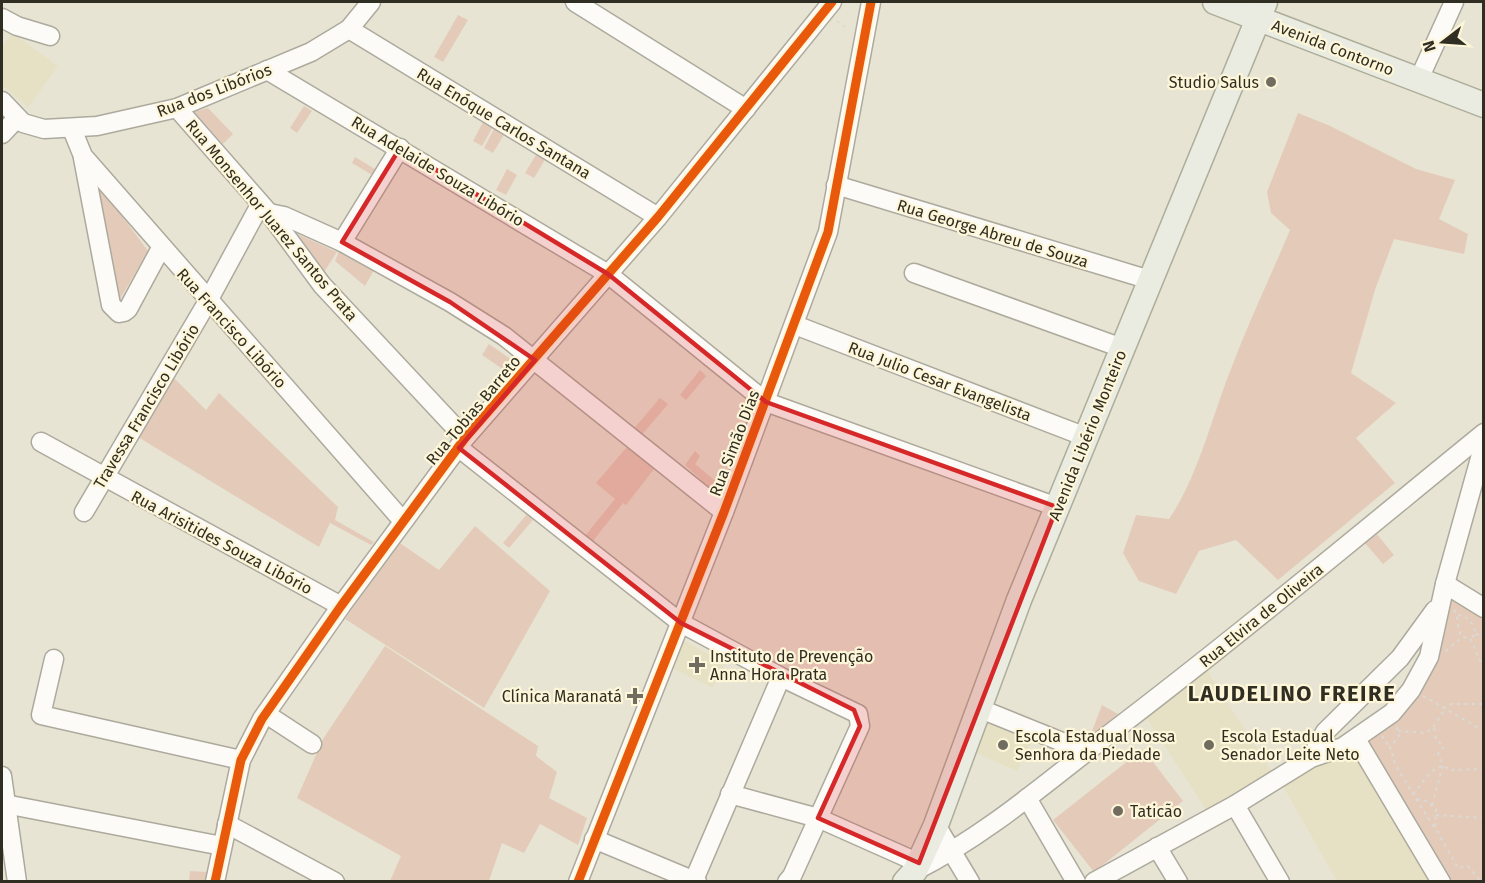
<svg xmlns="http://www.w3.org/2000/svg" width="1485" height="883" viewBox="0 0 1485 883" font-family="'Fira Sans',sans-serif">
  <rect width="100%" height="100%" fill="#e8e4d3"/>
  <g fill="#e6e0c4">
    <path d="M13 34 58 66 28 107 2 85V46Z"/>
    <path d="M682 640 725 663 713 688 670 667Z"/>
    <path d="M1206 669 1274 775 1207 811 1145 716Z"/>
    <path d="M984 722 1033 739 1017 771 974 752Z"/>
    <path d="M1356 746 1434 881H1337L1283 786Z"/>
  </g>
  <g fill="#e4cbb9">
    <path d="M458 15 468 20 443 62 434 57Z"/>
    <path d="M304 106 312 111 297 133 290 128Z"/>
    <path d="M208 108 233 134 223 144 194 112Z"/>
    <path d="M1298 113 1328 125 1416 169 1455 180 1439 219 1468 234 1464 254 1394 239 1375 290 1351 373 1396 403 1356 438 1395 483 1278 580 1236 540 1199 551 1176 594 1139 581 1123 553 1136 515 1169 519C1198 476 1210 423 1229 374 1247 325 1270 278 1290 230L1271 213 1267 192Z"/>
    <path d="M484 120 494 125 482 146 473 141Z"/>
    <path d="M495 127 505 133 493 153 484 148Z"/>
    <path d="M537 153 546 158 534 178 525 173Z"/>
    <path d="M355 157 375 169 372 175 352 163Z"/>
    <path d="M507 169 517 175 506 195 496 190Z"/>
    <path d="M93 177 148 251 120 299Z"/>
    <path d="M286 229 337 252 324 272Z"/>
    <path d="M340 249 374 270 365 286 335 261Z"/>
    <path d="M489 344 515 362 507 372 482 355Z"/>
    <path d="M700 370 706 376 686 400 680 395Z"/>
    <path d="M172 376 206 410 219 393 338 507 335 520 374 542 371 545 330 523 319 547 138 437Z"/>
    <path d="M660 398 668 404 639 438 632 431Z"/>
    <path d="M627 447 654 469 626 505 623 503 592 542 585 536 615 499 596 483Z"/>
    <path d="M695 451 700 456 695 464 726 490 723 500 685 465Z"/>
    <path d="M527 514 533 520 509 548 503 543Z"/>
    <path d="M475 526 550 591 484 708 345 619 400 543 439 570Z"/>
    <path d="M1376 533 1394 555 1383 564 1364 542Z"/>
    <path d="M1445 589 1483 613V881H1447L1365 737C1386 724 1413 708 1424 685 1438 657 1440 620 1445 589Z"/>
    <path d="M385 646 538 746 536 756 557 772 549 798 587 818 578 845 540 824 524 853 502 843 489 881H390L401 856 297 798 323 739Z"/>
    <path d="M1102 705 1118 714 1090 743 1089 739Z"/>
    <path d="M1143 749 1183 801 1094 872 1053 820Z"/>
    <path d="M190 871 208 872 206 881 189 882Z"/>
  </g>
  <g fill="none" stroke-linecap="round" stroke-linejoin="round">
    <defs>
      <g id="minor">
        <path d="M575 2 746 109"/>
        <path d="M2 18 17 26 50 36"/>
        <path d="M349 29 658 217"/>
        <path d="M267 70 608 274 766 402 1057 507"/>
        <path d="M1419 79 1454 2"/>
        <path d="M2 101 23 123 44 129 97 126 177 108 311 52 349 29 371 2"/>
        <path d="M177 108 269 213 322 285 465 438"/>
        <path d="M72 129 83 156 402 520"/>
        <path d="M2 134 17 118"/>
        <path d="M83 158 111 305 119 313 124 312 128 309 161 248"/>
        <path d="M836 185 1150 280"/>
        <path d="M269 213 284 216 342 242 450 302 504 336 724 512"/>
        <path d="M342 242 400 148"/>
        <path d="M914 273 1122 348"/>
        <path d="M795 325 1086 437"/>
        <path d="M41 442 341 606"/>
        <path d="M459 448 681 623 781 677 858 714 860 726 792 876 787 882"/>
        <path d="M84 512 208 301 260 205"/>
        <path d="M1445 584 1484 608"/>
        <path d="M54 659 41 715 241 760"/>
        <path d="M978 708 1087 752"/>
        <path d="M266 714 312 744"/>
        <path d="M1356 739 1441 882"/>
        <path d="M1311 758 1325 732 1400 658 1435 610"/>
        <path d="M2 776 17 882"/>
        <path d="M730 794 818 818 919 863"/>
        <path d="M1027 798 1076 882"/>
        <path d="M5 804 222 846"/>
        <path d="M1235 805 1280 882"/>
        <path d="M227 824 335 882"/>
        <path d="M936 825 970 882"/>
        <path d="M594 839 697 882"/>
        <path d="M1157 847 1178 882"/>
        <path d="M915 871C987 835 1048 781 1112 732 1238 636 1360 534 1484 433"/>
        <path d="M694 880 781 677"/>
        <path d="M215 882 241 760 262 719 341 606 465 438 658 217 832 2"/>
        <path d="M578 882 724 512 828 232 871 2"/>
        <path d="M1094 882 1235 805 1311 758 1343 747 1392 713 1411 690 1429 657 1445 584 1484 444"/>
      </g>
      <g id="major">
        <path d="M1215 2 1484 105"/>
        <path d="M905 882 915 871 936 825 1019 600 1265 2"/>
      </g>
    </defs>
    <use href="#minor" stroke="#adaa9d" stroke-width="21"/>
    <use href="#major" stroke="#adad9a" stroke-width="27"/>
    <g stroke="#dad9d4" stroke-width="2" stroke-dasharray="3 4.5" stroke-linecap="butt">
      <path d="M837 21 849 30"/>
      <path d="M1454 610C1460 619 1456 628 1462 637L1470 638 1484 670"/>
      <path d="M1458 615C1469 616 1473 624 1476 634L1470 638"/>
      <path d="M1476 634 1484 637"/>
      <path d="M1446 651 1462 637"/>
      <path d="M1423 696 1484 731"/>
      <path d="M1443 708 1451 704H1484"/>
      <path d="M1397 727 1399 736 1390 747 1395 764 1416 799 1427 801 1436 809 1435 827 1458 868 1468 866 1481 882"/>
      <path d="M1398 731 1426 733 1434 726 1445 709"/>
      <path d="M1382 736 1389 746"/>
      <path d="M1413 794 1431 772 1443 765 1449 770 1484 769"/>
      <path d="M1416 799 1434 827"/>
      <path d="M1432 805 1443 765 1438 754 1444 746 1436 740 1434 726"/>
      <path d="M1436 815 1484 818"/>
    </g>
    <use href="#minor" stroke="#fcfbf8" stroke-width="18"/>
    <use href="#major" stroke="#eaebe1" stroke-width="24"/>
    <defs>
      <g id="cycleway">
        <path d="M215 882 241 760 262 719 341 606 465 438 658 217 832 2"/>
        <path d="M578 882 724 512 828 232 871 2"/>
      </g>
    </defs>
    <use href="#cycleway" stroke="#fef6d8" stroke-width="13"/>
    <use href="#cycleway" stroke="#e8590c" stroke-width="9"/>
  </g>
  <path fill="#d62828" fill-opacity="0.2" stroke="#d62828" stroke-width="4.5" stroke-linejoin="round" d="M400 148 608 274 766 402 1057 507 919 863 818 818 860 726 854 710 681 623 459 448 535 360 450 302 342 242Z"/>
  <g fill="#706d60" stroke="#fef6d8" stroke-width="2">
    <circle cx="1271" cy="82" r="6"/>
    <path d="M694 656h6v6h6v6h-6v6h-6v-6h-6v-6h6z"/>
    <path d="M632 687h6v6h6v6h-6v6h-6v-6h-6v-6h6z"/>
    <circle cx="1003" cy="745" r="6"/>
    <circle cx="1209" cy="745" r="6"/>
    <circle cx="1118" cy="811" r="6"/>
  </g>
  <g text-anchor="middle" stroke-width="4.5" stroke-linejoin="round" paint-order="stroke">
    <g font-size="16" fill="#302d22" stroke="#fef6d8">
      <text transform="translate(1333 47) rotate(21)" y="6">Avenida Contorno</text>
      <text transform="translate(214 90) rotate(-21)" y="6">Rua dos Libórios</text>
      <text transform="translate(504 123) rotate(31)" y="6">Rua Enóque Carlos Santana</text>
      <text transform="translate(438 171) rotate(31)" y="6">Rua Adelaide Souza Libório</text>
      <text transform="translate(272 220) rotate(50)" y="6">Rua Monsenhor Juarez Santos Prata</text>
      <text transform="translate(993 233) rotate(17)" y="6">Rua George Abreu de Souza</text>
      <text transform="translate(232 328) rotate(48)" y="6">Rua Francisco Libório</text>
      <text transform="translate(940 381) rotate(21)" y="6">Rua Julio Cesar Evangelista</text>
      <text transform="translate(146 406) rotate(-59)" y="6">Travessa Francisco Libório</text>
      <text transform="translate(473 410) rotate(-50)" y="6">Rua Tobias Barreto</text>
      <text transform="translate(1087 435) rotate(-68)" y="6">Avenida Libério Monteiro</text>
      <text transform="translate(734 443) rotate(-69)" y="6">Rua Simão Dias</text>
      <text transform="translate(222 542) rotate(28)" y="6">Rua Arisitides Souza Libório</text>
      <text transform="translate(1261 615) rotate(-39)" y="6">Rua Elvira de Oliveira</text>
    </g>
    <g font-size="16" fill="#302d22" stroke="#fef6d8" text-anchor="start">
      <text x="1259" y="88" text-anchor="end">Studio Salus</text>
      <text x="710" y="662">Instituto de Prevenção<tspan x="710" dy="18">Anna Hora Prata</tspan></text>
      <text x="622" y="702" text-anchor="end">Clínica Maranatá</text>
      <text x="1015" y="742">Escola Estadual Nossa<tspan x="1015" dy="18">Senhora da Piedade</tspan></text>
      <text x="1221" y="742">Escola Estadual<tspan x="1221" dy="18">Senador Leite Neto</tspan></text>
      <text x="1130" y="817">Taticão</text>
    </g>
    <g font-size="22" font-weight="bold" letter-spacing="1.5" fill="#302d22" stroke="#fef6d8">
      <text x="1292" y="701">LAUDELINO FREIRE</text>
    </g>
  </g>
  <rect width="1485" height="883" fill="none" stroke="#302d22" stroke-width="6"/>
  <g transform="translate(1443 42) rotate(253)" stroke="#fef6d8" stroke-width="4.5" paint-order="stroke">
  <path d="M0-4.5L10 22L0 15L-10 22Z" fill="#302d22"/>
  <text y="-9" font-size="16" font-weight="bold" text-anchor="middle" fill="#302d22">N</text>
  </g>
</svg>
